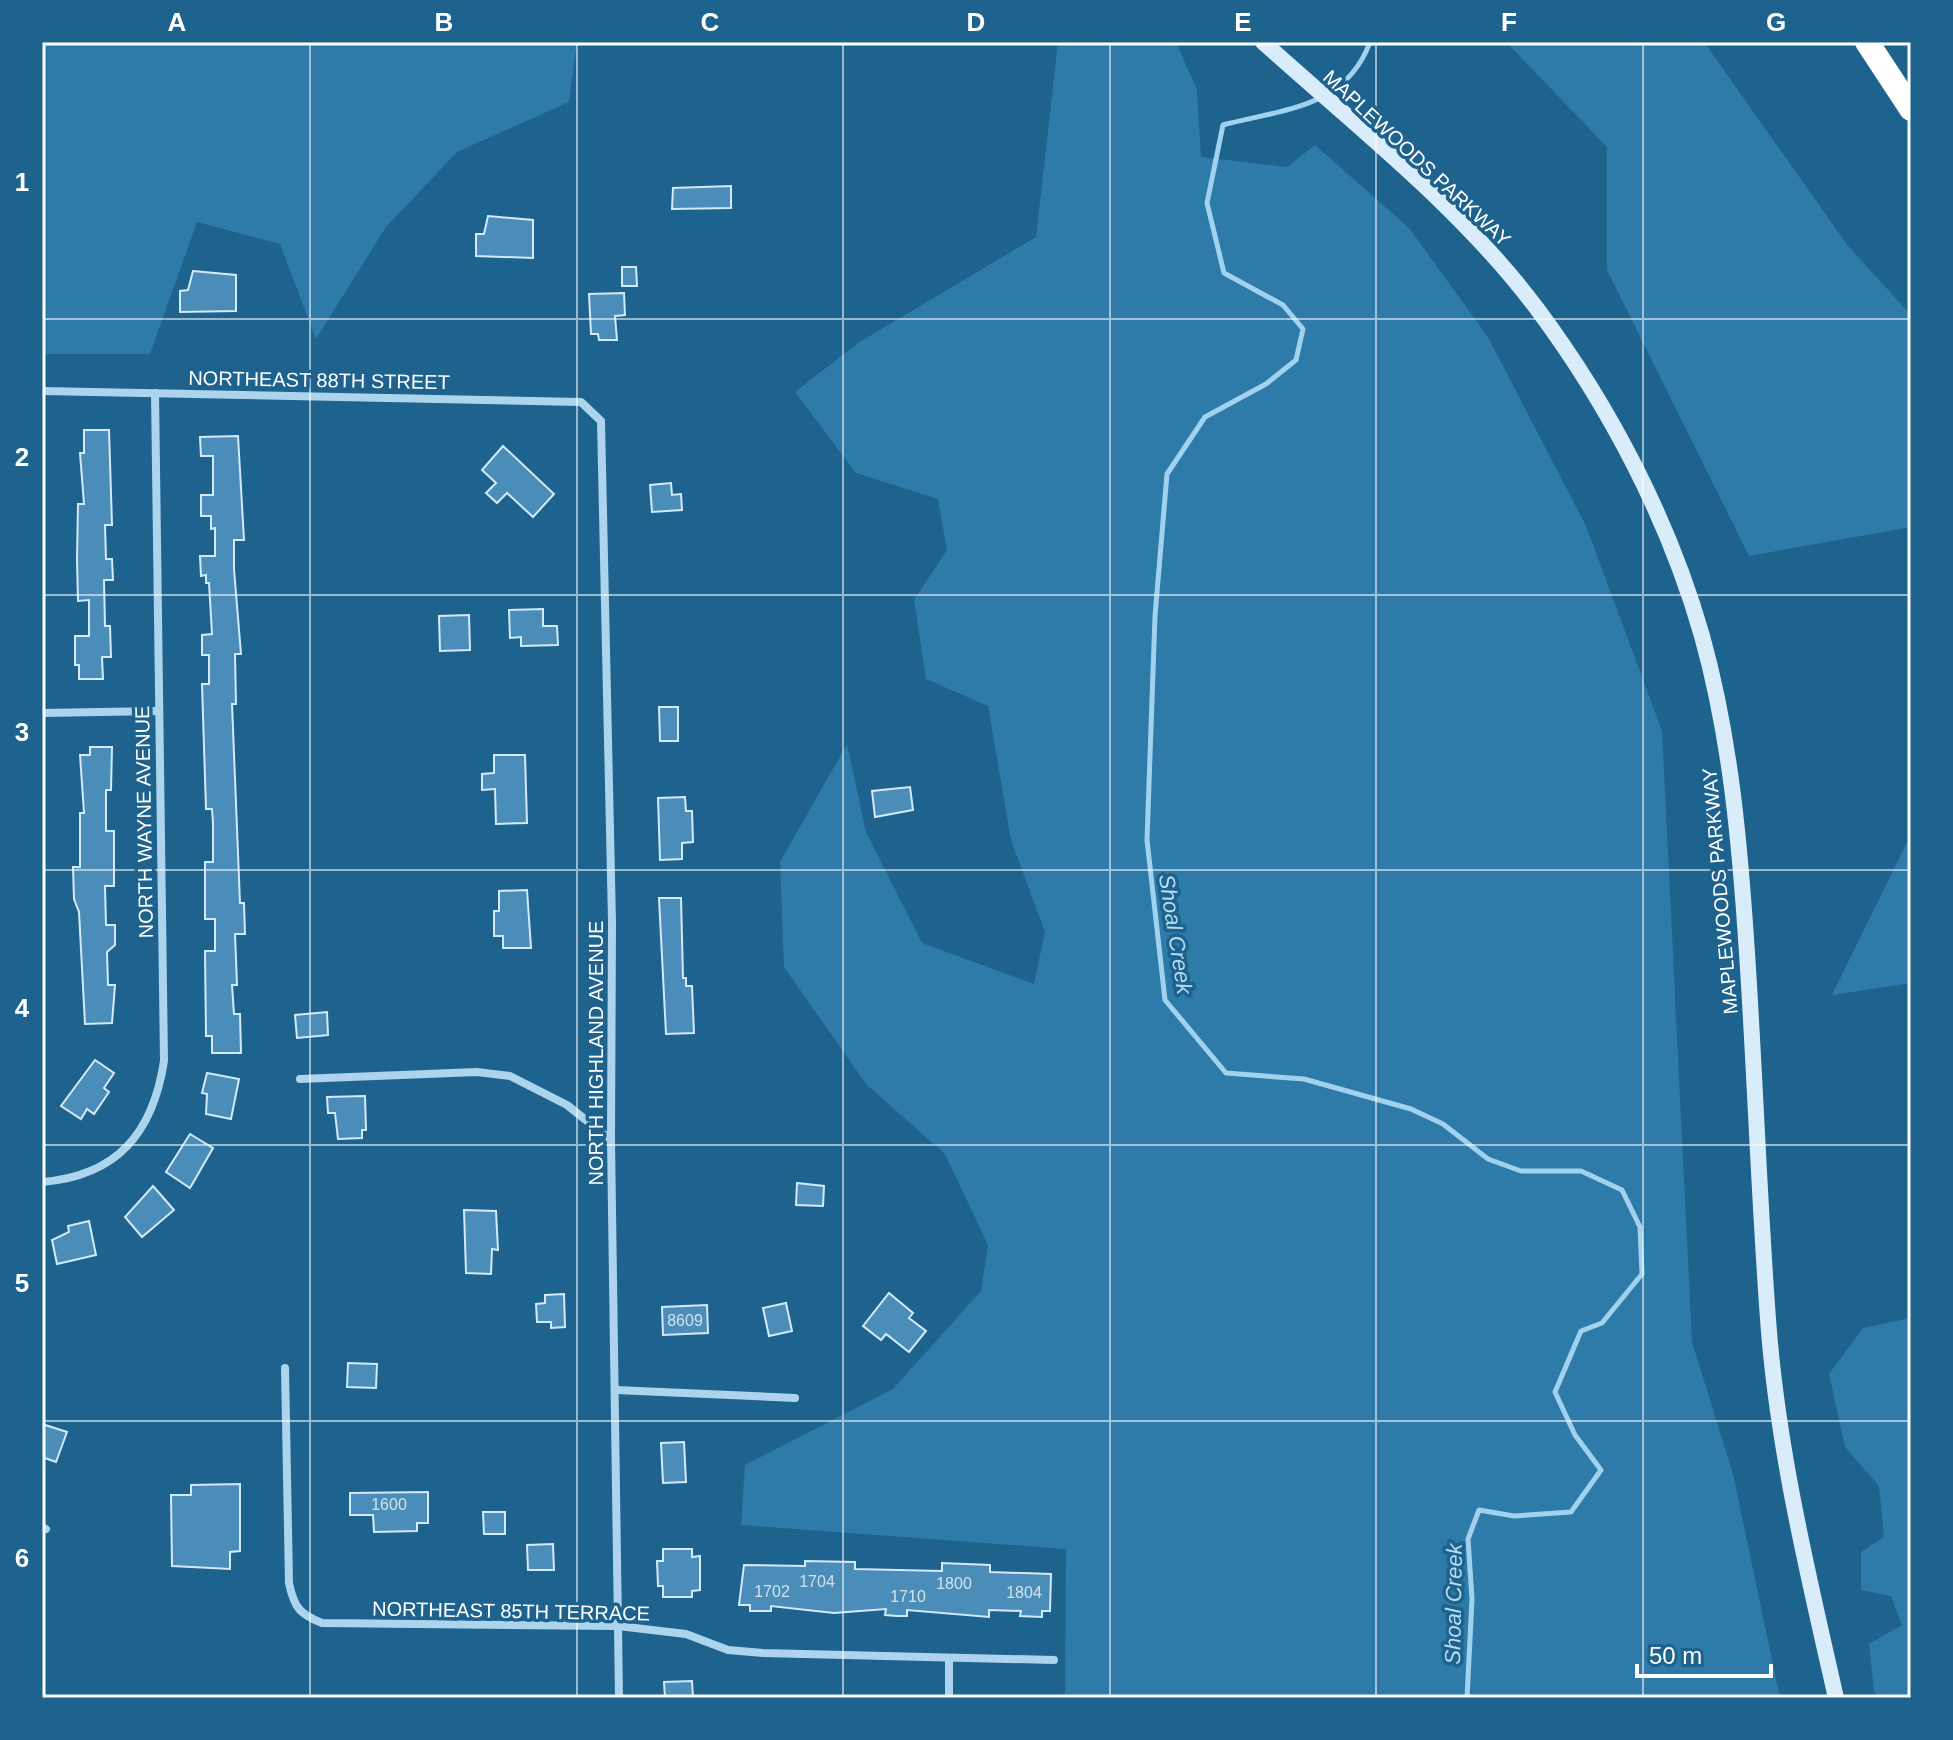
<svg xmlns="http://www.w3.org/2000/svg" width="1953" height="1740" viewBox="0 0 1953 1740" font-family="Arial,sans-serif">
  <rect width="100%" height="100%" fill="#1e628e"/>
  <g fill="#2e7baa">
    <path d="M42 42H577L569 102 457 152 386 227 316 339 280 244 197 222 150 354H42Z"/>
    <path d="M1058 42H1176L1197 90 1201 157 1287 167 1315 145 1409 228 1488 337 1586 526 1662 731 1692 1342 1733 1474 1780 1698H1065L1066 1549 741 1525 745 1465 893 1389 981 1291 988 1245 945 1154 866 1084 784 967 780 862 847 744 866 832 922 943 1034 984 1045 932 1011 840 988 706 926 679 914 600 947 550 938 499 856 473 795 392 858 343 1036 237Z"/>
    <path d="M1506 42H1704L1848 246 1911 315V527L1749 556 1607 270V147Z"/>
    <path d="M1911 834V983L1832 995Z"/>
    <path d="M1911 1318V1698H1882L1874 1692 1869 1644 1902 1625 1891 1596 1861 1590V1552L1884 1537 1879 1486 1845 1447 1829 1374 1863 1328Z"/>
  </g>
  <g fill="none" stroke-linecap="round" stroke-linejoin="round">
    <g stroke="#a0d2ef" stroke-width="5">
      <path d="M1370 42C1346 108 1284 109 1223 125L1207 203 1224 273 1283 305 1303 329 1296 360 1266 384 1205 417 1167 474 1155 616 1147 840 1165 1000 1226 1073 1304 1079 1411 1109 1443 1124 1488 1159 1521 1171H1581L1622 1190 1640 1227 1642 1274 1602 1323 1581 1331 1555 1392 1575 1435 1601 1470 1571 1512 1514 1516 1479 1510 1468 1539 1472 1599 1467 1698"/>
      <path d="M1587 1698H1592"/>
    </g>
  </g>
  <g fill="#4a8db8" stroke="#d2eaf9" stroke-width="2">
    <path d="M731 186V208L672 209 673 188Z"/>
    <path d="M488 216 533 220V258L476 256V234H484Z"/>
    <path d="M622 267H636L637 286H622Z"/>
    <path d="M193 271 236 275V311L180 312V291L188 290Z"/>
    <path d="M624 293 625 315 615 316 617 340H599L598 334H591L589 294Z"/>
    <path d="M84 430H109L112 525H105L106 559H112L113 580H104L105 626H110L111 657H102L103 679H79V665H75V636H89V600L78 601 77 560 78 504H84L80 453H84Z"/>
    <path d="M238 436 244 540H234V569L241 654H235L236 704H232L240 903H244L245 934H235L237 985H232L234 1014H240L241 1053H212V1036H206L205 951H215V919H205V862H213V823L212 809H206L202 684H209V655H202V635L212 634 209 583H206V575L201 576 200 556H215V528L211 529V516H201V495H213V456H201L200 437Z"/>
    <path d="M503 446 554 494 533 517 507 493 497 503 486 493 496 483 482 470Z"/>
    <path d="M671 483 672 495 681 494 682 510 652 512 650 485Z"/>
    <path d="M543 609V626H557L558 645 521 646V637L510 638 509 610Z"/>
    <path d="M469 615 470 650 440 651 439 616Z"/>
    <path d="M659 707H678V741H660Z"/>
    <path d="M90 747H112L111 790H106V831H114V886H105L106 925H115V945L107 952 108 985H115L112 1023 85 1024 79 912 74 899 73 867H80V813H84L80 755H90Z"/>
    <path d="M494 755H525L527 823 496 824 495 789 482 790V774L494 773Z"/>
    <path d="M910 787 913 810 875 817 872 791Z"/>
    <path d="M685 797 686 811H692L693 842 682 843V859L660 860 658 798Z"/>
    <path d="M527 890 531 948H503V936H494V911H499V891Z"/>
    <path d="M659 898H681L683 978H686V986H692L694 1033 666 1034Z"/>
    <path d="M327 1012 328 1035 297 1038 295 1015Z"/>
    <path d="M95 1060 114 1073 104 1088 109 1092 94 1114 87 1109 81 1119 61 1106Z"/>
    <path d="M207 1073 239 1079 231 1119 206 1114 207 1094 202 1093Z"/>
    <path d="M365 1096 366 1130H362V1138L338 1139 335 1113H328L327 1097Z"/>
    <path d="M190 1134 213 1148 190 1188 166 1172Z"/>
    <path d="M797 1183 824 1186 823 1206 796 1205Z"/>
    <path d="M153 1186 174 1210 142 1237 125 1217Z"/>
    <path d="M464 1210 496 1211 498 1250 492 1249 491 1274 466 1273Z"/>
    <path d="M89 1221 96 1255 57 1264 52 1240 69 1232 68 1226Z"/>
    <path d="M889 1293 913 1313 909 1318 926 1331 909 1352 886 1334 881 1340 863 1326Z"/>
    <path d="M564 1294 565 1327 551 1328V1322H537L536 1304 545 1303V1295Z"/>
    <path d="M786 1303 792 1331 769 1336 763 1308Z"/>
    <path d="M707 1305 708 1333 663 1335 662 1307Z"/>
    <path d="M348 1363 377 1364 376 1388 347 1387Z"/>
    <path d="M42 1424 67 1432 56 1462 42 1457Z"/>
    <path d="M684 1442 686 1482 663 1483 661 1443Z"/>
    <path d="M240 1484V1551L230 1552V1569L172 1566 171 1495H191V1485Z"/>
    <path d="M428 1492V1523H417V1531L374 1532 373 1515H350V1493Z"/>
    <path d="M483 1512H505V1534H484Z"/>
    <path d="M553 1544 554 1570H528L527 1545Z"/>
    <path d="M663 1549H692V1557L700 1556V1590L692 1591V1597H663V1586H658L657 1561H663Z"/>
    <path d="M805 1561 855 1562V1569L942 1571V1563L990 1565V1572L1051 1574 1050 1611H1042V1617L1020 1616 1021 1611 989 1610V1617L907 1610V1616H897L885 1615 886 1609 834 1613 771 1606V1611H750V1605H739L744 1565 805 1566Z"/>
    <path d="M692 1681 693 1698H665L664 1682Z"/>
  </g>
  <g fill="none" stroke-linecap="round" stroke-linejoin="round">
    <g stroke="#acd4ed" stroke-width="8">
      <path d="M42 391 581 402 601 421 612 922 611 1140 619 1698"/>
      <path d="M42 713 158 711"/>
      <path d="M300 1079 477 1072 510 1076 567 1105 611 1140"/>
      <path d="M42 1182C117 1176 153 1133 164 1061L155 393"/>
      <path d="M285 1368 289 1583C294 1607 299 1614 322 1623L618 1626 686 1634 728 1650 763 1653 1054 1660"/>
      <path d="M616 1390 795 1398"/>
      <path d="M42 1527 46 1529"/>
      <path d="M949 1658V1698"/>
    </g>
    <path stroke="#d9ecf9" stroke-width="16" d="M1263 42C1357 127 1462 208 1538 310 1610 407 1669 520 1702 636 1731 740 1740 846 1747 953 1755 1075 1759 1197 1768 1319 1777 1447 1808 1574 1836 1698"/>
    <path stroke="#fff" stroke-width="24" d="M1867 42 1911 109"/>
  </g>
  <path fill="none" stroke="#fff" stroke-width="2" stroke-opacity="0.55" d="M310 42V1698M577 42V1698M843 42V1698M1110 42V1698M1376 42V1698M1643 42V1698M42 319H1911M42 595H1911M42 870H1911M42 1145H1911M42 1421H1911"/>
  <g text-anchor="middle" stroke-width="7" stroke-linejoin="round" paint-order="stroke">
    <g font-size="16" fill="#d2e2ed">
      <text x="685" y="1326">8609</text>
      <text x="389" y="1510">1600</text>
      <text x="817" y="1587">1704</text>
      <text x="954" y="1589">1800</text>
      <text x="772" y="1597">1702</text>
      <text x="1024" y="1598">1804</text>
      <text x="908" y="1602">1710</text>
    </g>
    <g font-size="20" fill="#fff" stroke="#1e628e">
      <text transform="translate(1417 158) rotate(43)" y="7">MAPLEWOODS PARKWAY</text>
      <text transform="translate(319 380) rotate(1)" y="7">NORTHEAST 88TH STREET</text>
      <text transform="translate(144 822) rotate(-91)" y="7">NORTH WAYNE AVENUE</text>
      <text transform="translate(1720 891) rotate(-95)" y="7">MAPLEWOODS PARKWAY</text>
      <text transform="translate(596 1053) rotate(-90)" y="7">NORTH HIGHLAND AVENUE</text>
      <text transform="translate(511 1611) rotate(1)" y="7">NORTHEAST 85TH TERRACE</text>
    </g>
    <g font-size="22" font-style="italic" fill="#b8def4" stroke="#1e628e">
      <text transform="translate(1176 934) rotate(81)" y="8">Shoal Creek</text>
      <text transform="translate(1453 1604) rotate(-89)" y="8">Shoal Creek</text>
    </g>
  </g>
  <rect width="1953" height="1740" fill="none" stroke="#1e628e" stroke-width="88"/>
  <path d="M1637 1664v12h134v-12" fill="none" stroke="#ffffff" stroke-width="4"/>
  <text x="1649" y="1664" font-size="24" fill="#ffffff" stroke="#1e628e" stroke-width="6" paint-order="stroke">50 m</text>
  <rect x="44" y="44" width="1865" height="1652" fill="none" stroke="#fff" stroke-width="3"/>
  <g font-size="26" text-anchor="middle" font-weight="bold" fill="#fff">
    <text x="177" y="31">A</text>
    <text x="444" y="31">B</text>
    <text x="710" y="31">C</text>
    <text x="976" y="31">D</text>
    <text x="1243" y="31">E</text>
    <text x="1509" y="31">F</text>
    <text x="1776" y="31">G</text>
    <text x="22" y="191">1</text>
    <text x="22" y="466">2</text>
    <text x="22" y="741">3</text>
    <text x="22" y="1017">4</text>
    <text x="22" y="1292">5</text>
    <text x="22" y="1567">6</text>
  </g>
</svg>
